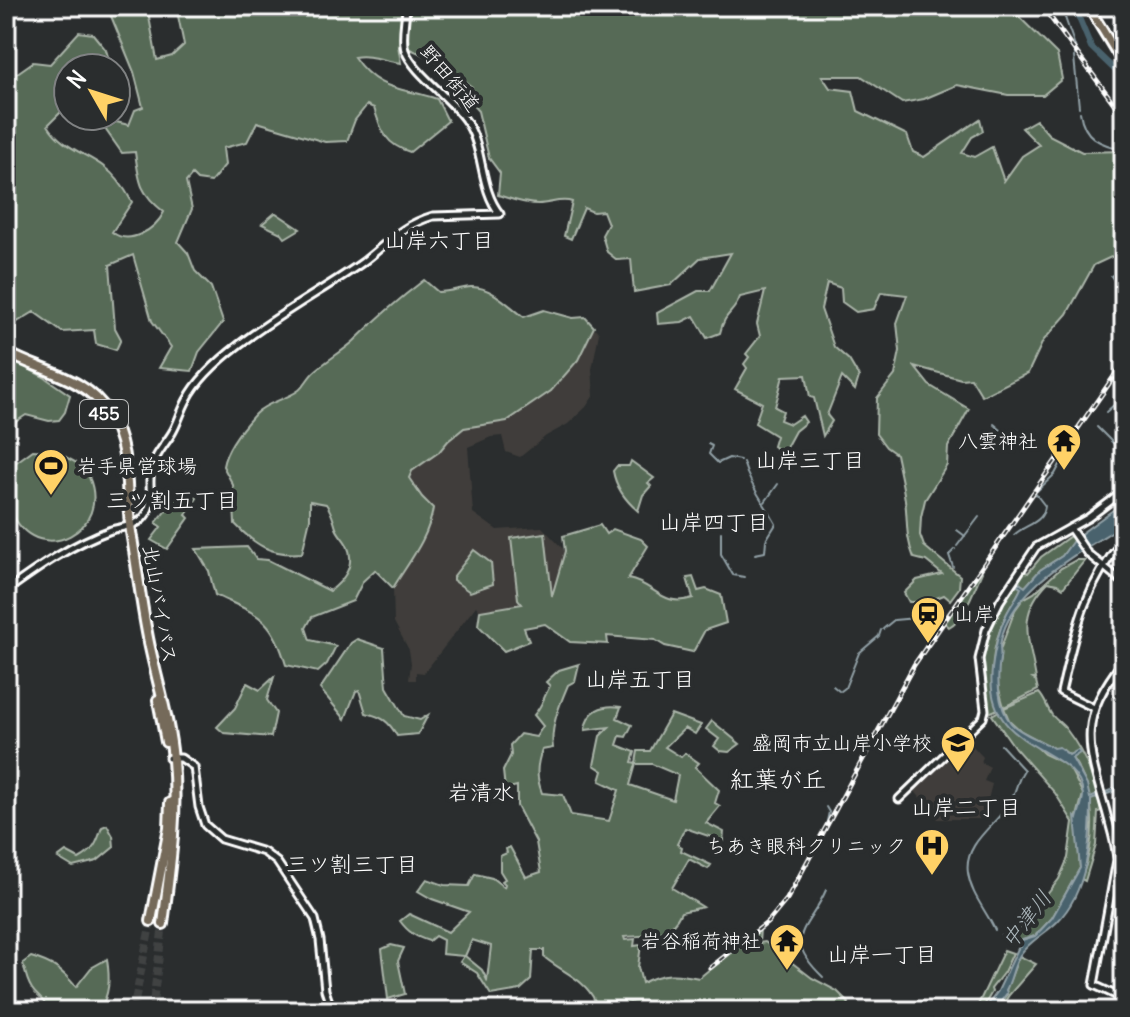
<svg xmlns="http://www.w3.org/2000/svg" width="1130" height="1017" viewBox="0 0 1130 1017" font-family="Delius,'Klee One',sans-serif">
  <rect width="100%" height="100%" fill="#2a2d2e"/>
  <filter id="ink" filterUnits="userSpaceOnUse"><feTurbulence type="fractalNoise" baseFrequency=".0125" numOctaves="2"/><feDisplacementMap in="SourceGraphic" scale="16" xChannelSelector="R" yChannelSelector="G"/><feConvolveMatrix kernelMatrix="1 2 1 2 8 2 1 2 1" color-interpolation-filters="sRGB"/></filter>
  <g filter="url(#ink)">
    <g fill="#403e3b">
      <path d="M594 327 599 333 592 369 594 395 586 407 568 424 546 436 520 457 506 452 502 436 491 437 468 447 473 513 497 530 542 527 565 551 551 599 480 611 476 606 424 673 416 672V680H409L411 663 409 650 394 622 393 588 423 540 433 508 422 497 409 478 412 471 439 452 448 441 465 428 507 421 524 409 578 360Z"/>
      <path d="M967 740 983 757 981 762 990 767 984 781 992 784 986 807 981 819H938L913 789Z"/>
    </g>
    <g fill="#576b56" stroke="#abb5aa" stroke-width="2" fill-rule="evenodd">
      <path d="M111 6H147L157 60 172 56 184 45 176 6H1008L1057 54 1062 79 1043 95H1008L957 85 924 99 902 103 861 76H822L830 88 853 91 858 111 907 135 913 152 924 157 980 119 983 131 972 137 962 153 974 157 992 147 1004 181 1022 156 1039 145 1022 128 1036 120 1049 135 1082 152 1124 151V251L1094 265 1067 314 1043 341 1028 373 982 396 971 378 961 379 914 366 929 385 969 409 948 447 947 465 925 500 921 517 920 535 924 546 960 576 959 588 950 600 944 595 927 602H909L904 593 917 580 942 574 926 561 914 558C905 536 908 522 905 500 903 485 899 469 896 454L886 447 876 434 877 398 895 375 900 351 897 323 907 295 881 292 874 309 856 312 842 302 841 288 827 283 821 309 834 347 849 360 859 377 855 390 842 377 827 415 832 421 823 436 814 398 810 397 806 375 783 376 775 407 783 411 780 420 790 424 802 416 806 422 795 431 783 453 773 446 776 436 755 423 762 403 735 389 747 368 744 364 749 357 746 354 760 336 757 324 765 291 740 297C734 314 725 311 720 333L707 338 694 316 682 322 658 324 657 313 698 291H710L731 253 700 258 671 285 634 292 631 259 617 260 607 252 602 235 608 224 603 211 593 212 584 208 571 239 564 236 572 202C561 198 550 204 538 204 524 204 511 199 498 195L500 173 489 158 478 111 468 100 472 87C449 69 426 53 398 45L401 63C383 61 371 54 354 57 378 92 401 87 437 99L448 121 410 152C386 145 381 131 374 108L367 105 355 120 347 141 325 142 257 122 247 142 223 148 225 165 211 182 197 180 192 175 186 182 192 209 178 242 188 253 195 271 211 287 223 322 199 352 192 371 159 368 171 347 152 321 133 255 110 265 115 328 121 339 116 350 96 344 94 330 62 332 34 312 9 327 6 323V81L33 62 50 64 79 32 93 34 106 50 110 63 106 68H68V105L48 125C61 147 85 153 104 167 117 176 125 189 132 202L112 232C129 246 155 230 164 212 140 193 139 183 135 152L122 153 103 126 108 120 129 125 135 110 143 107 134 72 111 16Z"/>
      <path d="M275 213H276L300 229 285 238 281 233 262 224Z"/>
      <path d="M424 280 438 292C450 292 460 288 471 287 491 286 509 306 524 317L544 310 573 318 585 317 594 327 578 360 551 391 507 421 464 428 448 441 439 452 412 471 409 478 422 497 433 508C429 538 408 563 393 588L375 570 363 581 353 601 312 617 306 628 310 640 336 646 327 664 318 672 286 665C272 616 258 615 215 595L209 571 196 549 247 547 256 559 268 560 330 591C344 580 356 564 347 545 344 539 339 535 336 528 333 519 332 512 326 504L310 501V519L302 553C271 556 255 545 235 524L233 485 223 466C226 448 243 427 255 414 266 402 286 400 299 390 305 385 309 376 315 371 327 360 342 352 354 341 376 319 399 299 424 280Z"/>
      <path d="M6 357 44 377 70 395 65 412 59 420 49 421 26 415 11 425 6 418Z"/>
      <path d="M49 448 88 469 92 473 89 477C112 530 41 567 14 517L9 519 7 513 15 463 33 450 48 451Z"/>
      <path d="M631 461 654 478 648 483 651 486 643 495 638 511C625 500 616 488 613 471L617 466H629Z"/>
      <path d="M182 490 197 498 186 515 189 518 167 549 151 540 161 527 156 523Z"/>
      <path d="M600 525 606 534 613 529 641 539 648 546 628 579C656 584 661 608 693 598L687 578 693 577 698 591 706 589 721 595 726 623 705 630 693 652 665 646 655 640 607 636 608 644 570 642 545 624 524 628 529 641 504 651 478 625 480 611 522 604 518 599 511 538 545 533 552 596 565 551 563 536Z"/>
      <path d="M1073 534 1076 538 1062 556 1040 570 1025 587 1016 581 1024 571 1028 573 1041 557Z"/>
      <path d="M474 550 491 563 493 584 470 592 453 580V577Z"/>
      <path d="M1076 560H1085L1063 588 1057 584 1048 582C1015 616 1030 640 1036 679H1033L1036 681 1038 690 1004 707C1001 697 998 687 997 678 997 668 1002 659 1000 650L1015 610 1023 599 1034 593 1061 568Z"/>
      <path d="M980 570 982 572C974 589 965 618 949 627L944 622Z"/>
      <path d="M1015 583 1021 588C1017 598 1010 606 1006 616 991 646 989 678 998 709L989 713C976 655 983 632 1015 583Z"/>
      <path d="M357 639 384 648 387 687 404 716 420 720 428 715 418 734 397 736C389 721 382 717 366 713L359 690 356 691 345 719 320 689 351 643Z"/>
      <path d="M579 664 575 681 568 685C560 704 550 727 553 748L542 750C536 766 536 777 542 793L563 795 571 815 609 821 619 790 600 781 603 771 594 765 600 736 609 727 585 730C587 710 603 704 621 707L617 718 632 725 626 737 620 736 617 745 635 752 632 762 636 763 638 751H650L671 714 701 725 695 734 685 728 665 747 681 757 685 753 699 763 695 767 719 790 715 803 720 806 706 823 724 832 723 841 685 828 677 844 682 847 681 851 711 865 708 869 689 859 672 888 703 907 681 912C669 938 650 935 624 937L625 940 635 939 634 946 641 945 638 967 642 983C663 972 676 973 699 978L733 950 734 940 741 937 745 941 760 929 759 943 765 942 812 978 837 991 849 1003 845 1010 651 1011 630 1003 626 1004 627 1011H594L595 1001C585 979 562 972 544 957V950H533L531 980 520 990 491 995 477 973 460 962 464 956 442 954 443 940 435 936 429 941C416 937 408 932 400 921L409 914 448 932 469 912 432 899 418 891 427 879 444 885 469 886 475 874 492 878 504 887 505 884 502 881 505 879 500 871V856L507 853 506 849 510 847 526 877 541 872 536 842 517 806V786L505 789 503 771 511 755 510 745 520 734 536 737 543 726 534 715C543 705 544 696 550 686L546 682 559 670ZM636 764H652L678 775 673 800 630 785ZM472 940 491 946 487 980 482 970 465 956Z"/>
      <path d="M274 677 267 700 276 713 271 737 224 733 217 727 235 708 247 683 260 690Z"/>
      <path d="M1039 693C1045 699 1047 708 1052 715 1056 720 1062 724 1066 729 1084 752 1096 782 1101 811L1098 812 1096 845 1085 881 1081 879C1097 839 1097 793 1072 758L1079 753 1078 751 1069 755 1062 749 1053 748 1021 731 1009 720 1004 708Z"/>
      <path d="M999 711 1044 754 1068 765 1083 794 1076 820 1080 868 1052 918 1035 936 1023 940 1020 945 1011 942 1059 879 1068 858 1073 822 1055 793 1015 748 992 715Z"/>
      <path d="M712 721 740 744 729 752 720 751 714 746 719 739 706 729Z"/>
      <path d="M107 825 113 836 114 847 97 861 73 867 58 858 66 852 79 859C94 851 97 843 102 827Z"/>
      <path d="M391 945 404 948 398 961 405 994 388 999 382 949Z"/>
      <path d="M1004 950 1013 953 1004 972 991 989 992 992 981 1011H975Z"/>
      <path d="M1019 956 1036 964 1009 995 999 1011H994L1007 994 1006 990Z"/>
      <path d="M31 957C52 963 62 970 76 987L91 968 107 959C110 979 110 994 99 1011H47C46 1000 38 998 32 989 27 982 25 972 23 963Z"/>
    </g>
    <path fill="#49626d" stroke="#92a1a7" stroke-width="2" d="M1124 502V524C1081 552 1008 588 1000 646 1000 647 1001 657 1000 658 997 677 997 706 1011 723 1022 735 1040 739 1053 748L1059 747 1069 755 1078 750 1080 753 1072 758 1087 785 1090 798 1116 788 1117 773 1124 756C1120 768 1119 778 1118 790L1091 800C1091 840 1088 891 1057 922 1046 933 1028 942 1020 955 1013 966 1012 979 1006 990L1007 993 994 1011H983L998 991 1022 940 1035 936 1052 918 1080 868 1075 817 1077 819C1079 811 1083 802 1083 795 1078 743 983 755 992 669 994 651 998 632 1006 615 1010 606 1017 598 1021 588L1016 585 1018 582 1025 587 1040 570 1062 556 1075 538Z"/>
    <g fill="none" stroke-linecap="round" stroke-linejoin="round">
      <g stroke="#92a1a7" stroke-width="2">
        <path d="M1061 6 1077 52"/>
        <path d="M1075 55V53"/>
        <path d="M1074 57 1079 107"/>
        <path d="M1080 112C1084 139 1100 144 1124 150"/>
        <path d="M1124 294 1111 276 1124 269"/>
        <path d="M1123 357 1124 356"/>
        <path d="M1106 412 1124 396"/>
        <path d="M994 424 1002 431 1001 437"/>
        <path d="M1097 427 1115 445"/>
        <path d="M708 444 712 446 709 454 718 463 729 458 740 460"/>
        <path d="M743 462C750 486 764 502 776 524L766 540 765 552 755 554"/>
        <path d="M1037 491 1055 474 1070 446 1069 444"/>
        <path d="M765 502 778 484"/>
        <path d="M957 530 965 536"/>
        <path d="M721 532V554L733 575 744 577"/>
        <path d="M1014 535C1025 524 1043 524 1045 506L1035 493"/>
        <path d="M957 546 979 517"/>
        <path d="M953 567 949 555 955 549"/>
        <path d="M883 629 894 620 927 617"/>
        <path d="M833 686 839 691"/>
        <path d="M841 691 845 688 859 653 879 636 881 630"/>
        <path d="M826 807 829 812 826 826"/>
        <path d="M995 930C986 910 971 895 968 873 963 841 1001 822 1012 799 1016 789 1018 779 1024 770L1001 745"/>
        <path d="M1001 935 1021 947"/>
        <path d="M823 977C780 936 809 930 826 890"/>
        <path d="M856 1008 859 1011"/>
        <path d="M907 1011 909 1003"/>
      </g>
      <path stroke="#49626d" stroke-width="6" d="M1074 6 1091 47 1115 70 1124 83"/>
      <g stroke="#3f4243" stroke-width="8" stroke-dasharray="8 4" stroke-linecap="butt">
        <path d="M133 1011 151 921"/>
        <path d="M152 1011 163 924"/>
      </g>
      <defs>
        <g id="tertiary">
          <path d="M1070 528 1087 553 1124 583"/>
          <path d="M6 591C39 567 72 544 111 530 122 527 137 526 144 517 156 503 147 486 151 470 154 456 164 446 172 433 178 423 181 411 187 400 213 348 315 297 363 262 388 243 400 226 433 216L500 214C480 190 484 152 469 126 455 100 413 74 405 50 401 37 406 19 406 6"/>
          <path d="M1124 660C1078 719 1086 743 1106 811 1110 827 1116 843 1117 860L1094 985 1124 999"/>
          <path d="M1094 708 1061 692C1075 633 1083 587 1124 539"/>
          <path d="M169 758H181L194 767 199 807 205 825 221 839 264 852 277 862 315 919 320 940 325 990 332 1011"/>
          <path d="M899 799 983 718 985 710 979 659 986 630 1000 601 1036 547 1088 518 1124 491"/>
        </g>
        <path id="primary" d="M1088 6 1124 65"/>
        <g id="trunk">
          <path d="M6 352C41 372 86 376 109 414 131 449 125 492 131 532 138 572 142 613 151 652 159 688 170 723 173 760 178 815 170 869 163 924"/>
          <path d="M158 700 166 742"/>
          <path d="M151 921 169 828 170 803"/>
        </g>
      </defs>
      <use href="#tertiary" stroke="#fff" stroke-width="11"/>
      <use href="#primary" stroke="#fff" stroke-width="13"/>
      <use href="#trunk" stroke="#fff" stroke-width="14"/>
      <use href="#tertiary" stroke="#2a2d2e" stroke-width="5"/>
      <use href="#primary" stroke="#746a5a" stroke-width="7"/>
      <use href="#trunk" stroke="#746a5a" stroke-width="8"/>
      <defs>
        <g id="rail">
          <path d="M1042 6 1124 117"/>
          <path d="M710 968 768 922 787 899 914 665 1124 362"/>
        </g>
      </defs>
      <use href="#rail" stroke="#fff" stroke-width="5"/>
      <use href="#rail" stroke="#2a2d2e" stroke-width="2" stroke-dasharray="6" stroke-linecap="butt"/>
    </g>
  </g>
  <defs>
    <symbol id="temple-pin" viewBox="-11 -11 22 30"><path d="M0 17L-7.5 6A9.5 9.5 0 1 1 7.5 6Z" fill="#ffd166" stroke="#2a2d2e"/><path d="M0-6L5-2H3V0L6.5 2.5H4V6H1.5V3h-3V6H-4V2.5H-6.5L-3 0V-2H-5Z" fill="#111"/></symbol>
    <symbol id="stadium-pin" viewBox="-11 -11 22 30"><path d="M0 17L-7.5 6A9.5 9.5 0 1 1 7.5 6Z" fill="#ffd166" stroke="#2a2d2e"/><path d="M0-5a6.5 5 0 1 0 0 10a6.5 5 0 1 0 0-10ZM-3.5-1.8h7v3.6h-7Z" fill="#111"/></symbol>
    <symbol id="station-pin" viewBox="-11 -11 22 30"><path d="M0 17L-7.5 6A9.5 9.5 0 1 1 7.5 6Z" fill="#ffd166" stroke="#2a2d2e"/><path d="M-3-6H3Q5-6 5-4V2Q5 4 3 4L4.5 6H3L1.5 4h-3L-3 6H-4.5L-3 4Q-5 4-5 2V-4Q-5-6-3-6ZM-3.5-4v3h7v-3ZM-3.5 1v1.5H-2V1ZM2 1v1.5H3.5V1Z" fill="#111"/></symbol>
    <symbol id="school-pin" viewBox="-11 -11 22 30"><path d="M0 17L-7.5 6A9.5 9.5 0 1 1 7.5 6Z" fill="#ffd166" stroke="#2a2d2e"/><path d="M0-5L7-2L0 1L-7-2ZM-4 1L0 2.5L4 1V4Q0 6-4 4Z" fill="#111"/></symbol>
    <symbol id="hospital-pin" viewBox="-11 -11 22 30"><path d="M0 17L-7.5 6A9.5 9.5 0 1 1 7.5 6Z" fill="#ffd166" stroke="#2a2d2e"/><path d="M-5-5h3v3.5h4V-5h3V5h-3V1.5h-4V5h-3Z" fill="#111"/></symbol>
  </defs>
  <g fill-rule="evenodd">
    <use href="#temple-pin" x="1044" y="421" width="40" height="54"/>
    <use href="#stadium-pin" x="31" y="446" width="40" height="54"/>
    <use href="#station-pin" x="908" y="594" width="40" height="54"/>
    <use href="#school-pin" x="938" y="723" width="40" height="54"/>
    <use href="#hospital-pin" x="912" y="826" width="40" height="54"/>
    <use href="#temple-pin" x="767" y="921" width="40" height="54"/>
  </g>
  <g text-anchor="middle" stroke-width="8" stroke-linejoin="round" paint-order="stroke">
    <rect fill="#2a2d2e" stroke="#bfc0c0" stroke-width="2" x="80" y="400" width="48" height="28" rx="6"/>
    <g font-size="18" font-weight="bold" fill="#fff">
      <text x="104" y="420">455</text>
    </g>
    <g font-size="20" fill="#fff" stroke="#2a2d2e">
      <text transform="translate(450 78) rotate(50)" y="7">野田街道</text>
      <text transform="translate(160 604) rotate(80)" y="7">北山バイパス</text>
    </g>
    <g font-size="20" fill="#fff" stroke="#2a2d2e" text-anchor="end">
      <text x="1038" y="448">八雲神社</text>
      <text x="77" y="473" text-anchor="start">岩手県営球場</text>
      <text x="954" y="621" text-anchor="start">山岸</text>
      <text x="932" y="750">盛岡市立山岸小学校</text>
      <text x="906" y="853">ちあき眼科クリニック</text>
      <text x="761" y="948">岩谷稲荷神社</text>
    </g>
    <g font-size="22" fill="#fff" stroke="#2a2d2e">
      <text x="439" y="248">山岸六丁目</text>
      <text x="810" y="468">山岸三丁目</text>
      <text x="172" y="508">三ツ割五丁目</text>
      <text x="714" y="530">山岸四丁目</text>
      <text x="640" y="687">山岸五丁目</text>
      <text x="481" y="800">岩清水</text>
      <text x="966" y="815">山岸二丁目</text>
      <text x="352" y="872">三ツ割三丁目</text>
      <text x="882" y="962">山岸一丁目</text>
    </g>
    <g font-size="22" font-style="italic" fill="#adb8bd" stroke="#2a2d2e">
      <text transform="translate(1026 919) rotate(-52)" y="8">中津川</text>
    </g>
    <g font-size="24" fill="#fff" stroke="#2a2d2e">
      <text x="778" y="788">紅葉が丘</text>
    </g>
  </g>
  <rect width="1130" height="1017" fill="none" stroke="#2a2d2e" stroke-width="32"/>
  <rect x="16" y="16" width="1098" height="985" fill="none" stroke="#fff" stroke-width="3" filter="url(#ink)"/>
  <g transform="translate(92 92) rotate(309)"><circle r="38" fill="#2a2d2e" stroke="#7f8182" stroke-width="2"/>
  <path d="M0-6L14 30L0 20L-14 30Z" fill="#ffd166"/>
  <text y="-12" font-size="22" font-weight="bold" text-anchor="middle" fill="#ffffff">N</text>
  </g>
</svg>
